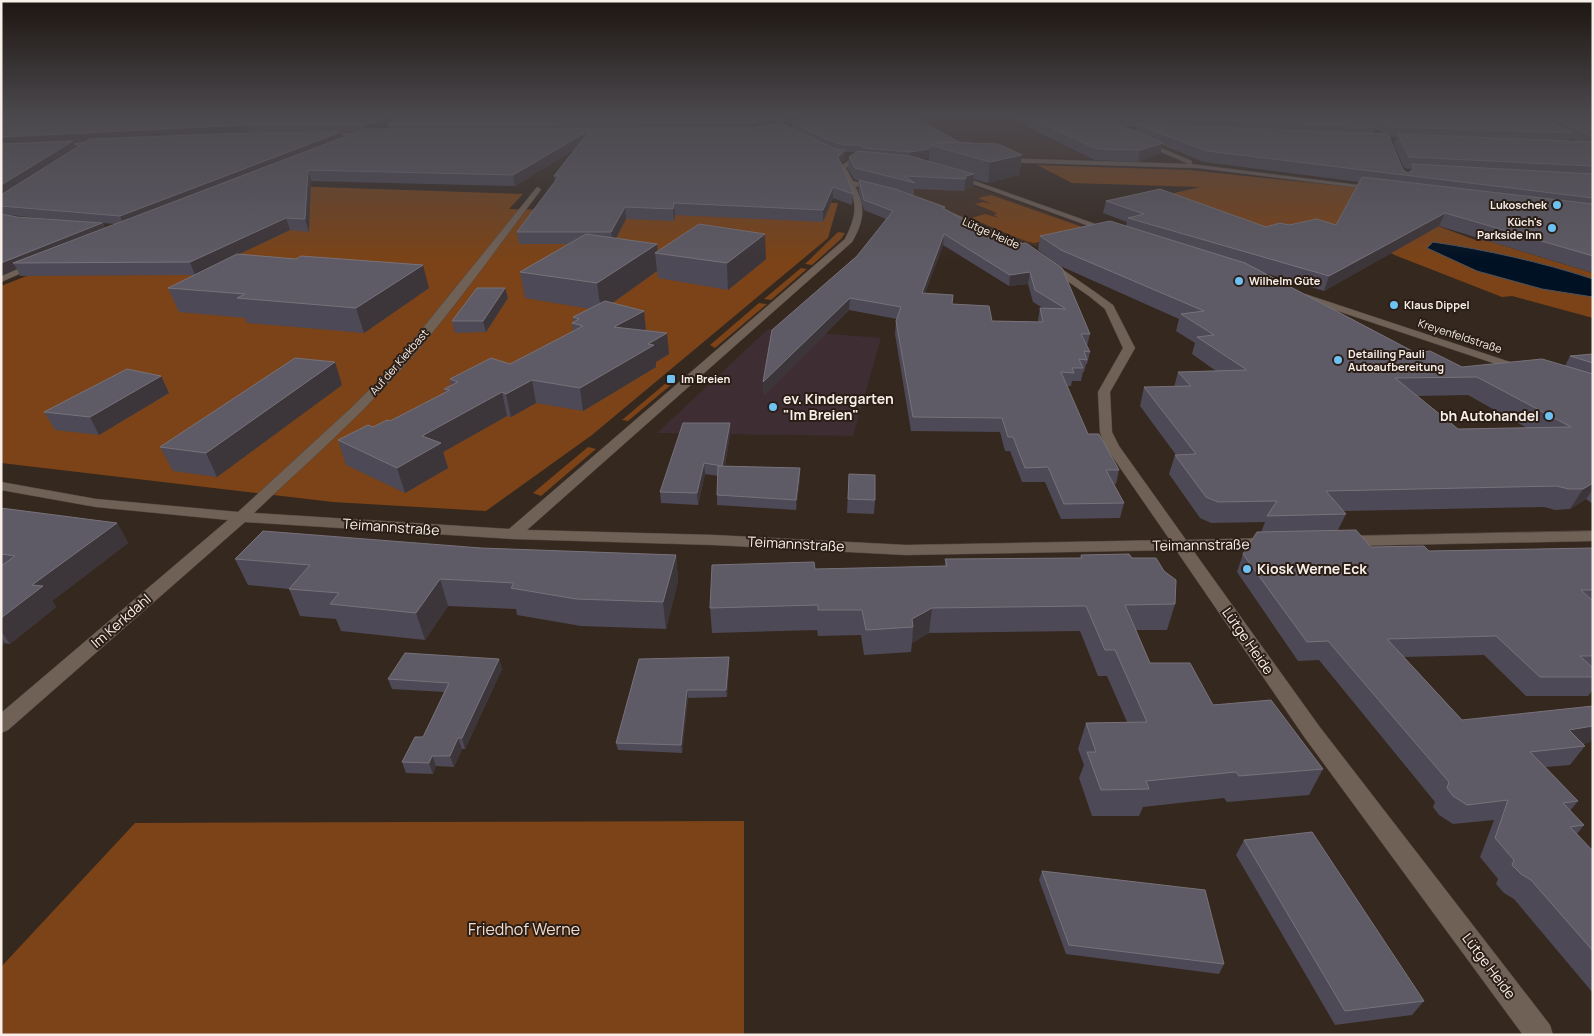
<svg xmlns="http://www.w3.org/2000/svg" width="1594" height="1036" viewBox="0 0 1594 1036" font-family="Manrope,sans-serif">
  <rect width="100%" height="100%" fill="#35281f"/>
  <g fill="#432f23">
    <path d="M912 116H992L1093 159 969 156Z"/>
    <path d="M938 174 973 186 1104 233 1043 248 1026 244 1007 234 877 185Z"/>
  </g>
  <path fill="#3f2d34" d="M768 329 881 338 853 436 657 433Z"/>
  <g fill="#7b4317">
    <path d="M1037 165 1189 170 1362 188 1427 222 1478 241 1485 240 1593 273V318L1512 296 1502 297 1397 256 1365 241H1260L1144 200 1200 187 1072 183Z"/>
    <path d="M258 185 523 194 509 209 626 211 634 200 838 203 828 238 592 435 486 511 333 502 1 463V286Z"/>
    <path d="M991 195 1085 228 1089 230 1035 243C1028 244 981 222 971 218L985 214 999 218 994 215 997 213 975 204 983 202 992 204 978 198Z"/>
    <path d="M838 232 845 233 841 239 812 265 805 264Z"/>
    <path d="M801 268 807 269 771 300 764 299Z"/>
    <path d="M759 303 767 304 715 348 710 345Z"/>
    <path d="M666 383 672 384 628 421 622 420Z"/>
    <path d="M588 447 596 449 541 496 533 493Z"/>
    <path d="M744 821V1035H1V967L135 823Z"/>
  </g>
  <path fill="#001124" stroke="#4a545f" d="M1433 242C1487 250 1541 262 1593 279V297L1542 289 1477 271 1427 248Z"/>
  <g fill="none" stroke-linecap="round" stroke-linejoin="round">
    <defs>
      <g id="minor">
        <path d="M369 133 371 136 319 135 322 133Z"/>
        <path d="M105 140 107 143 55 147 52 145Z"/>
        <path d="M1142 140 1192 161 1191 164 1382 188 1378 190 1198 168 1000 162 997 160 1000 158 1189 164 1140 143Z"/>
        <path d="M859 154 864 155 846 168 853 181 881 188 877 190 855 186C866 207 864 221 852 242L527 530 714 535 906 545 1170 540 1105 446 1100 432 1098 392 1123 348 1105 309 1089 296 1023 250 939 212 946 210 1029 246 1095 292 1113 305 1135 348 1110 392 1112 432 1119 446 1186 540 1269 538 1277 543 1269 548 1192 549 1319 726 1550 1025 1553 1035H1523L1305 738 1176 550 906 555 714 545 513 539 245 522 8 730 1 733V713L228 520 96 507 1 490V482L96 499 238 512 352 407 388 371 537 187 541 189 540 191C493 253 448 318 395 376 351 425 301 468 254 513L509 529 845 239C862 205 854 198 839 167Z"/>
        <path d="M954 175H958L1115 231 1108 233 954 177Z"/>
        <path d="M32 263 40 265 1 282V276Z"/>
        <path d="M1305 294 1525 367 1527 369 1525 371H1517L1302 299 1300 297Z"/>
        <path d="M1593 531V541L1347 546 1339 541 1347 536Z"/>
      </g>
    </defs>
    <use href="#minor" stroke="#52463f" stroke-width="1"/>
    <use href="#minor" fill="#706157" fill-rule="evenodd"/>
  </g>
  <g fill="#4d4956" fill-rule="evenodd">
    <path d="M1 116H397L379 129H388L387 125 758 116 768 125 777 123 760 116H800L798 120 784 124 792 128V122L970 143 1022 155 1019 175 988 183 974 179 973 186 965 188 964 191 914 189V196L945 207V210L1008 246 1090 334 1087 346 1090 352 1087 364H1086L1084 372H1083L1081 381H1072L1071 386H1067L1088 434 1119 470 1116 484H1114L1124 503 1120 518 1061 519 1045 482H1022L1010 451H1005L1000 432 911 431 895 334 896 321 897 319 849 310 764 395 763 382 857 256 886 219 864 210 858 189 859 181 854 179 848 169 849 157 856 152H845L844 160 841 164 853 194 852 205 833 198 823 222 675 215 674 221 626 219 616 239 657 244 658 251 766 259 728 290 658 278 657 271 612 303 644 311 646 330 667 333 669 354 656 362V367L583 411 536 403 511 417 507 416 443 452 448 468 405 493 346 465 338 440 390 421 445 393 444 389 451 385 450 379 510 364 573 332 572 323 574 322 573 317 590 309 525 298 520 272 569 244H519L517 232 555 181 554 176 575 149 515 186 311 181 309 232 290 230 239 254 429 288 364 333 247 323 245 318 179 312 168 288 194 275 20 276 17 269 1 276V144L73 141 76 148 90 140 1 144ZM248 132H297L168 136ZM341 132H358L343 138ZM929 157 928 161 918 159ZM10 215 48 219 17 217ZM103 223 115 224 105 228ZM943 245 1009 286 1028 284 1033 302 1043 308H1040L1038 320V322L992 321 925 293Z"/>
    <path d="M1005 116H1593V273L1439 226 1324 291 1265 273 1416 353 1462 367 1565 366 1570 356 1593 354V504L1586 499 1570 509 1555 510 1544 507 1343 511 1346 514 1338 530 1371 547 1429 551 1593 548V690L1588 696H1526L1484 655 1404 657 1462 720 1590 742 1583 744 1585 746 1570 765 1546 767 1578 801 1570 811 1584 825 1577 834 1593 851V993L1514 899 1504 893 1496 884 1498 879 1480 857 1494 820 1453 824 1439 815 1433 807 1435 802 1319 660 1298 661 1237 572 1243 554 1261 532 1265 522 1211 523 1200 518 1169 474 1175 455H1176L1140 406 1144 387H1174L1178 372 1216 371 1192 354 1195 343 1176 331 1179 319 1058 265 1038 250 1040 236 1126 226 1127 222 1103 213 1106 201 1266 227 1289 225H1336L1359 182 1204 162 1162 145 1160 153 1138 162 1095 160ZM1124 126 1136 127 1135 131ZM1376 129 1384 134H1374ZM1389 137H1397L1394 145 1404 168 1411 169 1409 172 1408 173 1403 170ZM1570 138 1576 141H1568ZM1468 395 1527 428 1458 429 1417 396Z"/>
    <path d="M508 298 486 332 455 333 452 321Z"/>
    <path d="M335 362 342 385 217 477 173 471 160 447Z"/>
    <path d="M161 376 169 393 99 435 55 430 44 412Z"/>
    <path d="M730 434 725 466 800 468V479L796 510 717 505V495L718 476 705 474 698 505 661 503 660 492Z"/>
    <path d="M849 474 875 500 874 514 847 513Z"/>
    <path d="M1 508 117 523 128 543 52 601 56 607 10 644 5 643 1 646Z"/>
    <path d="M481 548 676 555 678 581 666 629 581 626 517 615 516 609 448 606 425 640 341 631 336 619 300 616 289 589 248 585 235 559Z"/>
    <path d="M1081 555 1132 558 1175 604 1167 630H1136L1150 663 1213 705 1323 769 1309 795 1227 802 1224 798 1143 807 1139 816H1092L1079 778 1084 765 1078 749 1086 723 1127 722 1107 676H1098L1080 631 929 633 912 643 911 652 864 655 861 635 818 636 817 630 712 633 710 608 815 569 945 566V559L1080 558Z"/>
    <path d="M729 657V665L727 697 688 698 682 753 618 750 616 743Z"/>
    <path d="M499 659 502 669 465 749H462L454 767 436 766 433 774 406 773 402 762 423 737 444 692 392 689 388 679Z"/>
    <path d="M1244 840 1424 1001 1412 1015 1335 1025 1236 855Z"/>
    <path d="M1042 871 1224 964 1219 974 1066 954 1039 880Z"/>
  </g>
  <g fill="#3c3539">
    <path d="M386 116H397L379 129 367 132 365 125Z"/>
    <path d="M787 116H800L798 120 781 125V118Z"/>
    <path d="M767 120 768 127 751 130V123Z"/>
    <path d="M245 125 248 132 1 144V137Z"/>
    <path d="M590 130 591 139 515 186 513 175Z"/>
    <path d="M341 132 343 139 124 225 120 216Z"/>
    <path d="M73 141 76 148 1 197V185Z"/>
    <path d="M1163 143 1160 153 1138 162 1140 150Z"/>
    <path d="M929 149V157L910 160V152Z"/>
    <path d="M845 150 844 160 837 168 838 157Z"/>
    <path d="M1022 155 1019 175 988 183 990 162Z"/>
    <path d="M308 170 311 181 309 232 305 219Z"/>
    <path d="M974 174 973 186 965 188 964 191 966 176Z"/>
    <path d="M833 187V198L823 222V210Z"/>
    <path d="M674 203 675 215 674 221 673 209Z"/>
    <path d="M625 207 626 219 613 244 611 232Z"/>
    <path d="M1445 213 1439 226 1324 291 1329 276Z"/>
    <path d="M286 218 290 230 195 275 190 262Z"/>
    <path d="M102 223 107 232 13 263 17 269 1 276V263Z"/>
    <path d="M765 234 766 259 728 290 727 263Z"/>
    <path d="M944 234 943 245 921 304 922 293Z"/>
    <path d="M657 244 658 253H655L657 271 601 311 597 283Z"/>
    <path d="M423 265 429 288 364 333 356 308Z"/>
    <path d="M1030 272 1028 284 1009 286 1010 275Z"/>
    <path d="M505 288 508 298 486 332 483 321Z"/>
    <path d="M850 298 849 310 764 395 763 382Z"/>
    <path d="M644 311 646 332 614 327Z"/>
    <path d="M667 333 669 354 656 362V367L583 411 580 388 648 344Z"/>
    <path d="M335 362 342 385 217 477 206 453Z"/>
    <path d="M161 376 169 393 99 435 90 417Z"/>
    <path d="M532 380 536 403 511 417 506 394Z"/>
    <path d="M502 392 507 416 443 452 448 468 405 493 397 468 422 436Z"/>
    <path d="M730 423V434L723 477 722 466Z"/>
    <path d="M704 463 705 474 698 505 697 493Z"/>
    <path d="M800 468V479L796 510V500Z"/>
    <path d="M1593 483V489L1586 499 1570 509 1583 489Z"/>
    <path d="M117 523 128 543 52 601 56 607 10 644 1 631V618L32 585Z"/>
    <path d="M676 555 678 581 666 629 663 602Z"/>
    <path d="M440 579 448 606 425 640 416 613Z"/>
    <path d="M932 608 929 633 912 643 913 627 912 619Z"/>
    <path d="M1 637 5 643 1 646Z"/>
    <path d="M729 657V665L727 697 726 690Z"/>
    <path d="M499 659 502 669 465 749 462 738Z"/>
    <path d="M687 690 688 698 682 753 681 745Z"/>
    <path d="M1593 726V739L1590 742 1558 749 1569 730Z"/>
    <path d="M458 738 462 749 454 767 450 756Z"/>
    <path d="M432 756 436 766 433 774 429 763Z"/>
  </g>
  <g fill="#5f5b66" stroke="#77727a" fill-rule="evenodd">
    <path d="M1 116H386L377 122 365 125H245L1 137Z"/>
    <path d="M399 116H758L767 120 751 123 387 125Z"/>
    <path d="M776 116H787L781 118Z"/>
    <path d="M819 116H911L961 143 968 142 970 143 944 142 930 145 929 149 910 152 863 148 859 145H843L824 138 792 122 805 117Z"/>
    <path d="M1026 116H1098L1163 143 1140 150 1097 149Z"/>
    <path d="M1117 116H1361L1376 127Z"/>
    <path d="M1375 116H1535L1572 133 1392 127Z"/>
    <path d="M1549 116H1593V135H1589Z"/>
    <path d="M781 123 835 149 845 150 838 157 853 191V194L833 187 823 210 674 203 673 209 625 207 611 232H517L559 176H554L590 130 513 175 308 170 305 219 286 218 190 262 13 263 365 129 751 128Z"/>
    <path d="M1136 124 1388 134 1403 170 1408 173 1414 170 1412 164 1593 174V198L1207 151Z"/>
    <path d="M341 132 120 216 1 206V195L90 139 246 133Z"/>
    <path d="M1398 134 1593 142V166L1409 157Z"/>
    <path d="M73 141 1 185V144Z"/>
    <path d="M944 142 998 144 1022 155 990 162 930 145Z"/>
    <path d="M858 151 910 156 974 174 966 176 965 179 904 176 915 183 855 168 849 157Z"/>
    <path d="M1362 177 1593 204V256L1445 213 1329 276 1128 218 1144 214 1106 201 1160 189 1266 227 1280 223 1289 225 1317 219 1336 225Z"/>
    <path d="M859 180 895 189 945 207 943 208 1008 246 1026 243 1062 268 1090 334H1081L1090 352 1084 351 1087 360 1079 359 1083 368H1072L1074 373 1061 372 1088 434H1099L1119 470H1106L1124 503 1064 504 1048 467 1025 468 1013 437H1008L1002 418 913 417 896 321 901 307 850 298 763 382 772 330 857 256 893 211 864 200ZM944 234 1010 275 1030 272 1035 290 1066 309 1040 308 1043 322 992 321 989 306 952 304 953 295 922 293Z"/>
    <path d="M1 214 17 217 102 223 1 263Z"/>
    <path d="M1110 221 1245 263 1416 353 1430 351 1462 367 1542 359 1593 374V483L1583 489H1568L1557 486 1326 491 1346 514 1267 516 1277 501 1218 502 1206 497 1175 455 1196 454 1144 387 1191 386 1178 372 1247 370 1197 337 1214 335 1181 314 1204 311 1061 250 1040 236ZM1477 377 1571 427 1458 429 1395 378Z"/>
    <path d="M699 224 765 234 727 263 655 253Z"/>
    <path d="M586 234 657 244 597 283 520 272Z"/>
    <path d="M237 254 296 259 301 256 423 265 356 308 237 298 245 294 168 288Z"/>
    <path d="M477 288H505L483 321H452Z"/>
    <path d="M605 301 644 311 614 327 667 333 648 344 654 345 580 388 532 380 506 394 502 392 422 436 441 443 397 468 338 440 368 425 373 427 387 420 390 421 450 390 444 389 458 382 450 379 491 358 510 364 583 326 572 323 579 319 573 317Z"/>
    <path d="M1593 354V363L1570 356Z"/>
    <path d="M295 358 335 362 206 453 160 447Z"/>
    <path d="M127 369 161 376 90 417 44 412Z"/>
    <path d="M683 423H730L722 466 704 463 697 493 660 492Z"/>
    <path d="M718 466 800 468 796 500 717 495Z"/>
    <path d="M849 474 875 475V500L848 499Z"/>
    <path d="M1 508 117 523 32 585 43 586 1 618V566L15 556 1 554Z"/>
    <path d="M1356 530 1371 547 1424 546 1429 551 1593 548V590H1581L1593 601V656H1580L1593 668V677H1540L1496 636 1387 639 1462 720 1593 706V726L1569 730 1585 746 1530 752 1578 801 1563 803 1584 825 1570 827 1593 851V951L1531 880 1521 874 1512 865 1514 860 1495 838 1508 800 1467 805 1453 796 1447 788 1449 782 1328 641 1307 642 1243 554 1257 532Z"/>
    <path d="M263 531 481 548 676 555 663 602 576 599 511 588 514 583 440 579 416 613 330 604 339 593 289 589 310 565 235 559Z"/>
    <path d="M1129 554 1132 558H1156L1164 571 1176 580 1175 604 1125 605 1150 663H1190L1213 705 1271 700 1323 769 1239 776 1236 772 1146 781 1149 789 1101 790 1087 752H1096L1086 723 1147 722 1115 650H1105L1086 606 932 608 912 619 913 627 866 630 862 610H818V605L710 608 712 565 814 562 815 569 947 566 945 559 1082 558 1081 555Z"/>
    <path d="M405 653 499 659 462 738H458L450 756H432L429 763 402 762 415 737H423L449 683 388 679Z"/>
    <path d="M729 657 726 690H687L681 745 616 743 639 659Z"/>
    <path d="M1312 832 1424 1001 1345 1011 1244 840Z"/>
    <path d="M1042 871 1205 890 1224 964 1069 945Z"/>
  </g>
  <linearGradient id="sky" x2="0" y2="1"><stop stop-color="#1d1611"/><stop offset="0.44" stop-color="#4b484d"/><stop offset="1" stop-color="#4b484d" stop-opacity="0"/></linearGradient>
  <rect width="1594" height="261" fill="url(#sky)"/>
  <g fill="#6dc2f3" stroke="#2b1e16" stroke-width="2">
    <circle cx="1557" cy="205" r="5"/>
    <circle cx="1552" cy="228" r="5"/>
    <circle cx="1239" cy="281" r="5"/>
    <circle cx="1394" cy="305" r="5"/>
    <circle cx="1338" cy="360" r="5"/>
    <rect x="666" y="374" width="10" height="10" rx="2.5"/>
    <circle cx="773" cy="407" r="5"/>
    <circle cx="1549" cy="416" r="5"/>
    <circle cx="1247" cy="569" r="5"/>
  </g>
  <g text-anchor="middle" stroke-width="4" stroke-linejoin="round" paint-order="stroke">
    <g font-size="11" font-weight="bold" fill="#f8efe9" stroke="#2b1e16" text-anchor="start">
      <text x="1547" y="209" text-anchor="end">Lukoschek</text>
      <text x="1542" y="226" text-anchor="end">Küch's<tspan x="1542" dy="13">Parkside Inn</tspan></text>
      <text x="1249" y="285">Wilhelm Güte</text>
      <text x="1404" y="309">Klaus Dippel</text>
      <text x="1348" y="358">Detailing Pauli<tspan x="1348" dy="13">Autoaufbereitung</tspan></text>
      <text x="681" y="383">Im Breien</text>
    </g>
    <g font-size="11" fill="#f8efe9" stroke="#2b1e16">
      <text transform="translate(991 233) rotate(24)" y="4">Lütge Heide</text>
      <text transform="translate(1460 336) rotate(18)" y="4">Kreyenfeldstraße</text>
      <text transform="translate(399 362) rotate(-49)" y="4">Auf der Kiekbast</text>
    </g>
    <g font-size="14" font-weight="bold" fill="#f8efe9" stroke="#2b1e16" text-anchor="start">
      <text x="783" y="404">ev. Kindergarten<tspan x="783" dy="16">"Im Breien"</tspan></text>
      <text x="1539" y="421" text-anchor="end">bh Autohandel</text>
      <text x="1257" y="574">Kiosk Werne Eck</text>
    </g>
    <g font-size="14" fill="#f8efe9" stroke="#2b1e16">
      <text transform="translate(391 527) rotate(4)" y="5">Teimannstraße</text>
      <text transform="translate(796 544) rotate(3)" y="5">Teimannstraße</text>
      <text transform="translate(1201 545) rotate(-1)" y="5">Teimannstraße</text>
      <text transform="translate(121 621) rotate(-41)" y="5">Im Kerkdahl</text>
      <text transform="translate(1248 641) rotate(55)" y="5">Lütge Heide</text>
      <text transform="translate(1489 966) rotate(53)" y="5">Lütge Heide</text>
    </g>
    <g font-size="16" fill="#f3ddcf" stroke="#2b1e16">
      <text x="524" y="935">Friedhof Werne</text>
    </g>
  </g>
  <rect width="1594" height="1036" fill="none" stroke="#f8efe9" stroke-width="5"/>
</svg>
